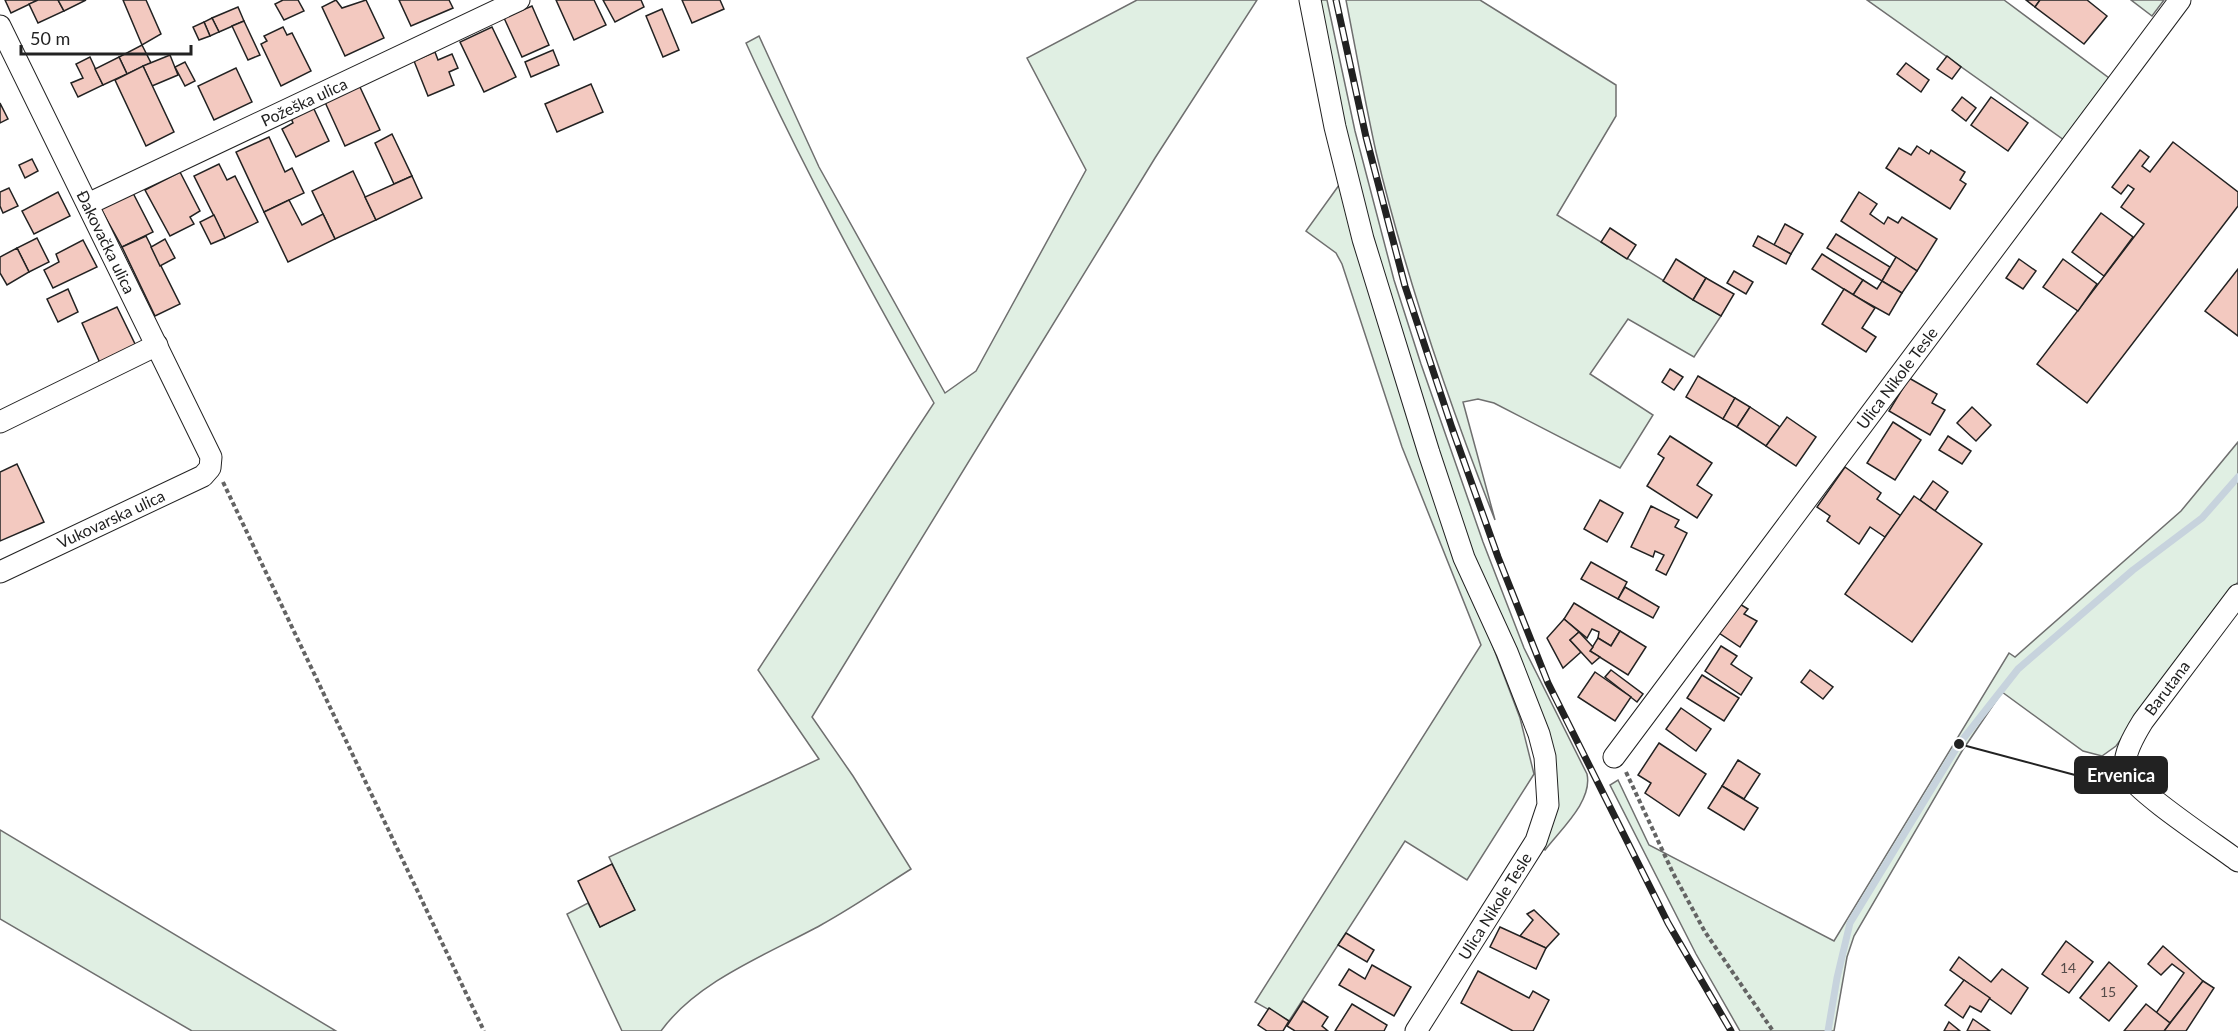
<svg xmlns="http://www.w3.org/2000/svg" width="2238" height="1031" viewBox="0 0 2238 1031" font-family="Lato,sans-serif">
  <rect width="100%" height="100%" fill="#fff"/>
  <g fill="#e0efe3" stroke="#6f6f6f" stroke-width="1.5">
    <path d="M1137 0H1257L1155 158 812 717 853 776 911 869C881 888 852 908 821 925 768 954 697 981 661 1031H622L567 914 588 903 600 927 634 909 609 857 819 759 758 670 934 403C867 285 802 166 746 43L759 36 819 167 945 393 976 371 1086 170 1027 58Z"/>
    <path d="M1318 0H1327L1355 131 1394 280 1421 364 1483 542 1524 648 1587 774C1593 801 1560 830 1545 850L1539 846 1556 795 1460 520 1358 194Z"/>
    <path d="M1346 0H1480L1616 85V116L1557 215 1721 316 1694 357 1628 319 1590 374 1653 415 1620 468 1494 403 1478 399 1463 402 1495 520C1448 401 1406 277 1376 152 1365 102 1356 51 1346 0Z"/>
    <path d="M1867 0H2004L2109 78 2064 140Z"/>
    <path d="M2131 0H2164L2152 16Z"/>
    <path d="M1342 181 1445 520 1520 718 1534 774 1467 880 1405 841 1289 1021 1255 1002 1481 645 1402 447 1342 264 1336 253 1306 231Z"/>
    <path d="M2238 442V582L2116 746 2102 756 2083 751 2002 692 1962 751 1854 936 1847 957 1834 1031H1740L1696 954 1610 785 1618 780 1649 845 1834 941 2009 653 2015 657 2181 511Z"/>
    <path d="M0 830 336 1031H192L0 919Z"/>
  </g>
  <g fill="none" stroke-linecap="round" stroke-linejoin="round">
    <path stroke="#c7d3dd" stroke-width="7" d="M1828 1031 1837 978 1850 923 1959 744 2018 669 2133 570 2202 518 2238 477"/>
  </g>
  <g fill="#f3c9c0" stroke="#222" stroke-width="1.5">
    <path d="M5 0H38L11 13Z"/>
    <path d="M38 0H58L64 11 38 23 29 4Z"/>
    <path d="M58 0H86L64 11Z"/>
    <path d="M123 0H146L161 34 142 45Z"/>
    <path d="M283 0H298L304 11 284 20 275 4Z"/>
    <path d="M336 0 342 8 366 0 384 38 345 56 322 7Z"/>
    <path d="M399 0H449L453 8 411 26Z"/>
    <path d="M556 0H594L606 25 574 40Z"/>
    <path d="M603 0H641L644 7 615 22Z"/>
    <path d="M682 0H720L724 9 692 23Z"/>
    <path d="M2026 0H2040L2035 7Z"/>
    <path d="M2040 0H2087L2107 16 2084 44 2035 7Z"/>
    <path d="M532 6 549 45 522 57 504 18Z"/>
    <path d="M238 7 244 21 219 32 212 18Z"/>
    <path d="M662 9 679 50 663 57 646 16Z"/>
    <path d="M212 18 219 32 210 36 204 22Z"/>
    <path d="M244 21 260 55 248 60 232 26Z"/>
    <path d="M204 22 210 36 199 40 193 27Z"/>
    <path d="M283 27 287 35 292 33 311 71 281 86 261 44 267 41 264 36Z"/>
    <path d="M492 27 516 77 484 92 460 42Z"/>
    <path d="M142 45 151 63 127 74 119 57Z"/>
    <path d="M553 50 559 65 531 77 525 62Z"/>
    <path d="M435 52 438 60 452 54 458 68 449 72 454 85 428 96 414 61Z"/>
    <path d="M170 55 178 75 152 86 143 66Z"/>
    <path d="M1947 56 1961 67 1952 79 1937 69Z"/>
    <path d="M90 57 103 85 78 97 71 83 83 78 76 64Z"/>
    <path d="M119 57 127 74 103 85 95 69Z"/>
    <path d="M185 62 195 81 185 86 175 67Z"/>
    <path d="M1906 63 1929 80 1921 92 1897 74Z"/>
    <path d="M143 66 174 132 146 146 115 80Z"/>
    <path d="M236 68 252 102 214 120 198 86Z"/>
    <path d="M591 84 603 112 557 132 545 104Z"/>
    <path d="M359 85 380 130 345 146 324 100Z"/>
    <path d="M1962 97 1976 108 1966 121 1952 110Z"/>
    <path d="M1991 97 2028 123 2008 151 1971 125Z"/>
    <path d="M0 103 8 119 0 123Z"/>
    <path d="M313 107 329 141 296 157 282 129 293 123 291 118Z"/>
    <path d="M392 134 412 176 394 184 375 143Z"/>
    <path d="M269 137 285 172 292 168 304 193 264 212 236 152Z"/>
    <path d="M2173 142 2238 192V206L2087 403 2037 364 2144 224 2121 207 2134 189 2128 185 2121 194 2112 187 2140 150 2149 157 2142 166 2150 172Z"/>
    <path d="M1917 146 1929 154 1931 150 1965 172 1960 180 1966 184 1950 209 1886 168 1899 148 1911 155Z"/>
    <path d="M32 159 38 171 25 178 19 165Z"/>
    <path d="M219 164 227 180 235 176 258 222 225 238 194 176Z"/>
    <path d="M353 171 376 220 335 239 312 191Z"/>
    <path d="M180 172 200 211 190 217 194 224 170 236 145 190Z"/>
    <path d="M412 176 422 198 376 220 365 197Z"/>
    <path d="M9 188 18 206 3 213 0 206V192Z"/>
    <path d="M58 192 70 216 34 234 22 211Z"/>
    <path d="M1859 192 1877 204 1870 214 1884 224 1888 217 1898 223 1902 217 1937 239 1917 271 1841 221Z"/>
    <path d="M133 193 153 232 122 247 101 209Z"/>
    <path d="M289 200 302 225 323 214 335 239 288 262 264 212Z"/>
    <path d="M2101 213 2133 237 2104 276 2072 252Z"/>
    <path d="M214 215 225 238 211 244 200 222Z"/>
    <path d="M1785 224 1803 234 1791 254 1774 245Z"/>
    <path d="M1610 228 1636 245 1627 259 1601 242Z"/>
    <path d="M1836 234 1890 267 1882 281 1827 248Z"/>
    <path d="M146 236 180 304 155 316 122 247Z"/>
    <path d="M1758 236 1791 254 1786 264 1753 246Z"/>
    <path d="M37 238 49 262 29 272 17 248Z"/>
    <path d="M165 239 175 258 160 266 151 247Z"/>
    <path d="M83 240 97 267 53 288 44 270 59 262 56 254Z"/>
    <path d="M17 248 29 272 7 285 0 273V257Z"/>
    <path d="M1822 254 1863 280 1853 295 1812 269Z"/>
    <path d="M1896 257 1917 271 1902 293 1882 281Z"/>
    <path d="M1676 259 1706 278 1693 300 1663 281Z"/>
    <path d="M2019 259 2036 271 2023 289 2006 278Z"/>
    <path d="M2063 259 2097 284 2078 311 2043 287Z"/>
    <path d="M2238 269V336L2205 311Z"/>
    <path d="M1734 271 1753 282 1746 294 1727 283Z"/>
    <path d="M1706 278 1734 294 1721 316 1693 300Z"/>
    <path d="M1863 280 1877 289 1882 281 1902 293 1889 315 1853 295Z"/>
    <path d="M68 289 78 312 58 322 47 299Z"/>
    <path d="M1844 289 1875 308 1862 328 1876 337 1866 352 1822 324Z"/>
    <path d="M117 307 136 346 100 363 82 323Z"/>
    <path d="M1670 369 1683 377 1674 390 1662 382Z"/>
    <path d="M1698 376 1735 398 1723 419 1686 397Z"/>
    <path d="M1909 378 1937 394 1932 403 1945 410 1930 435 1889 411Z"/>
    <path d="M1735 398 1750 407 1737 427 1723 419Z"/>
    <path d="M1750 407 1780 427 1766 446 1737 427Z"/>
    <path d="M1972 407 1991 425 1976 441 1957 423Z"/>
    <path d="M1787 417 1816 437 1796 466 1766 446Z"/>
    <path d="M1893 422 1921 440 1895 480 1867 463Z"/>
    <path d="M1670 436 1712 463 1697 485 1712 495 1697 518 1647 486 1664 458 1658 454Z"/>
    <path d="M1948 436 1971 451 1962 464 1939 450Z"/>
    <path d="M17 464 44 522 0 541V472Z"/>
    <path d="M1845 467 1881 493 1877 499 1901 516 1885 537 1870 527 1859 544 1827 521 1830 516 1817 507Z"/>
    <path d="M1933 481 1948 492 1935 511 1920 500Z"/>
    <path d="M1914 496 1982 544 1912 642 1845 594Z"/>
    <path d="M1600 500 1623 513 1607 542 1584 529Z"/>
    <path d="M1651 506 1679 520 1675 527 1687 533 1666 575 1656 570 1664 555 1655 551 1653 557 1631 547Z"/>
    <path d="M1591 562 1627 582 1618 599 1581 579Z"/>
    <path d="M1625 587 1659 607 1653 618 1618 599Z"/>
    <path d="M1574 603 1620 631 1611 646 1598 638 1599 632 1592 629 1587 638 1564 619Z"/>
    <path d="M1738 603 1748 609 1744 614 1757 621 1740 647 1719 633Z"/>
    <path d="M1564 619 1579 632 1570 640 1581 652 1563 668 1547 638Z"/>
    <path d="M1620 631 1646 647 1628 675 1590 651 1598 638 1611 646Z"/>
    <path d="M1579 632 1593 647 1590 651 1600 657 1592 664 1570 640Z"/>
    <path d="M1721 646 1737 656 1731 664 1752 678 1741 695 1705 671Z"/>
    <path d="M1611 670 1643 694 1637 702 1605 677Z"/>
    <path d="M1810 670 1833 687 1823 699 1801 682Z"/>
    <path d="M1595 672 1631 697 1615 721 1578 697Z"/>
    <path d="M1702 675 1739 698 1724 721 1687 698Z"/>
    <path d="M1681 708 1711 729 1696 751 1666 729Z"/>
    <path d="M1659 743 1706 774 1679 816 1645 793 1651 783 1638 775Z"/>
    <path d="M1738 760 1760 774 1744 799 1722 786Z"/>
    <path d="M1722 786 1758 808 1744 830 1708 808Z"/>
    <path d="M612 864 635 910 600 927 578 881Z"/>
    <path d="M1534 910 1559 934 1546 948 1520 936 1533 920 1527 914Z"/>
    <path d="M1500 927 1546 948 1536 969 1490 947Z"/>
    <path d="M1346 933 1374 950 1367 962 1338 945Z"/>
    <path d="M2066 941 2093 962 2069 993 2042 974Z"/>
    <path d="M2163 946 2203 981 2170 1023 2156 1013 2184 973 2172 964 2161 975 2148 964Z"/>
    <path d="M1959 957 1991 982 2002 969 2028 988 2011 1014 1950 970Z"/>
    <path d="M2109 962 2137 986 2109 1021 2080 998Z"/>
    <path d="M1372 965 1411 987 1394 1016 1339 985 1349 969 1365 979Z"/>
    <path d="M1478 971 1529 998 1533 991 1549 1000 1533 1031H1513L1461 1003Z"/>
    <path d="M1964 980 1990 998 1981 1012 1970 1006 1963 1018 1945 1005Z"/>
    <path d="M2203 981 2214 988 2186 1031H2164Z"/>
    <path d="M1303 1001 1328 1017 1322 1026 1328 1031H1295L1287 1026Z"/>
    <path d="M1352 1004 1387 1025 1384 1031H1335Z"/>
    <path d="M2146 1004 2170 1023 2164 1031H2124Z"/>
    <path d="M1269 1008 1289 1021 1283 1031H1267L1258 1025Z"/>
    <path d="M1973 1019 1990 1031H1967Z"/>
    <path d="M1949 1022 1960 1031H1944Z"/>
  </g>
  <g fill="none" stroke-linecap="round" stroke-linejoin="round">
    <defs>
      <g id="minor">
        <path d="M1310 0 1335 127 1363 239 1429 453 1464 558 1507 652 1539 734 1545 757 1548 805 1536 841 1416 1031"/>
        <path d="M0 26 211 457 210 468 203 476 0 572"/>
        <path d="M88 204 519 0"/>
        <path d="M0 422 157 345"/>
        <path d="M2238 595 2143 721C2135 734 2120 758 2127 773 2136 792 2217 845 2238 861"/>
        <path d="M1614 757 2180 0"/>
      </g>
    </defs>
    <use href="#minor" stroke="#222" stroke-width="23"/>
    <g stroke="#646464" stroke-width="4" stroke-dasharray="4.5 3" stroke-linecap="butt">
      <path d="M223 482 484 1031"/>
      <path d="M1626 772 1673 873 1705 932 1773 1031"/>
    </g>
    <use href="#minor" stroke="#fff" stroke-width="21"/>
    <defs>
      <path id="rail" d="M1336 0 1366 137 1405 286 1452 428 1498 557 1548 683 1668 923 1731 1031"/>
    </defs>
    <use href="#rail" stroke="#222" stroke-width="7"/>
    <use href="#rail" stroke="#fff" stroke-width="4.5" stroke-dasharray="14" stroke-linecap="butt"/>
  </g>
  <g text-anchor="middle" stroke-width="4.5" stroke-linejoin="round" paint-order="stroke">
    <g font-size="14" fill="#564c4a">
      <text x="2068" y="973">14</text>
      <text x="2108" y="997">15</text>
    </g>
    <g font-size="16" fill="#222" stroke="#fff">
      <text transform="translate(304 102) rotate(-25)" y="6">Požeška ulica</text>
      <text transform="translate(106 242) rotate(64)" y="6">Đakovačka ulica</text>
      <text transform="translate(1897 378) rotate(-53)" y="6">Ulica Nikole Tesle</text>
      <text transform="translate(111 519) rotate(-25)" y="6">Vukovarska ulica</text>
      <text transform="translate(2167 688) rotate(-53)" y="6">Barutana</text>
      <text transform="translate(1495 906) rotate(-58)" y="6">Ulica Nikole Tesle</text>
    </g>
  </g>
  <path fill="none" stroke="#222" stroke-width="2" d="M1959 744L2075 775"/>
  <circle fill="#222" stroke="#fff" stroke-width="2" cx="1959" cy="744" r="6"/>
  <rect fill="#222" stroke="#222" stroke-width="2" x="2075" y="757" width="92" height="36" rx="6"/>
  <g font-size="18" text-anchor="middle" font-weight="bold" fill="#fff">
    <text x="2121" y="782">Ervenica</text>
  </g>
  <path d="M21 45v9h170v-9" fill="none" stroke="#222222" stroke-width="3"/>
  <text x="30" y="45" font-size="18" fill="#222222" stroke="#ffffff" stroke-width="4.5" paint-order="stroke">50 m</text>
</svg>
